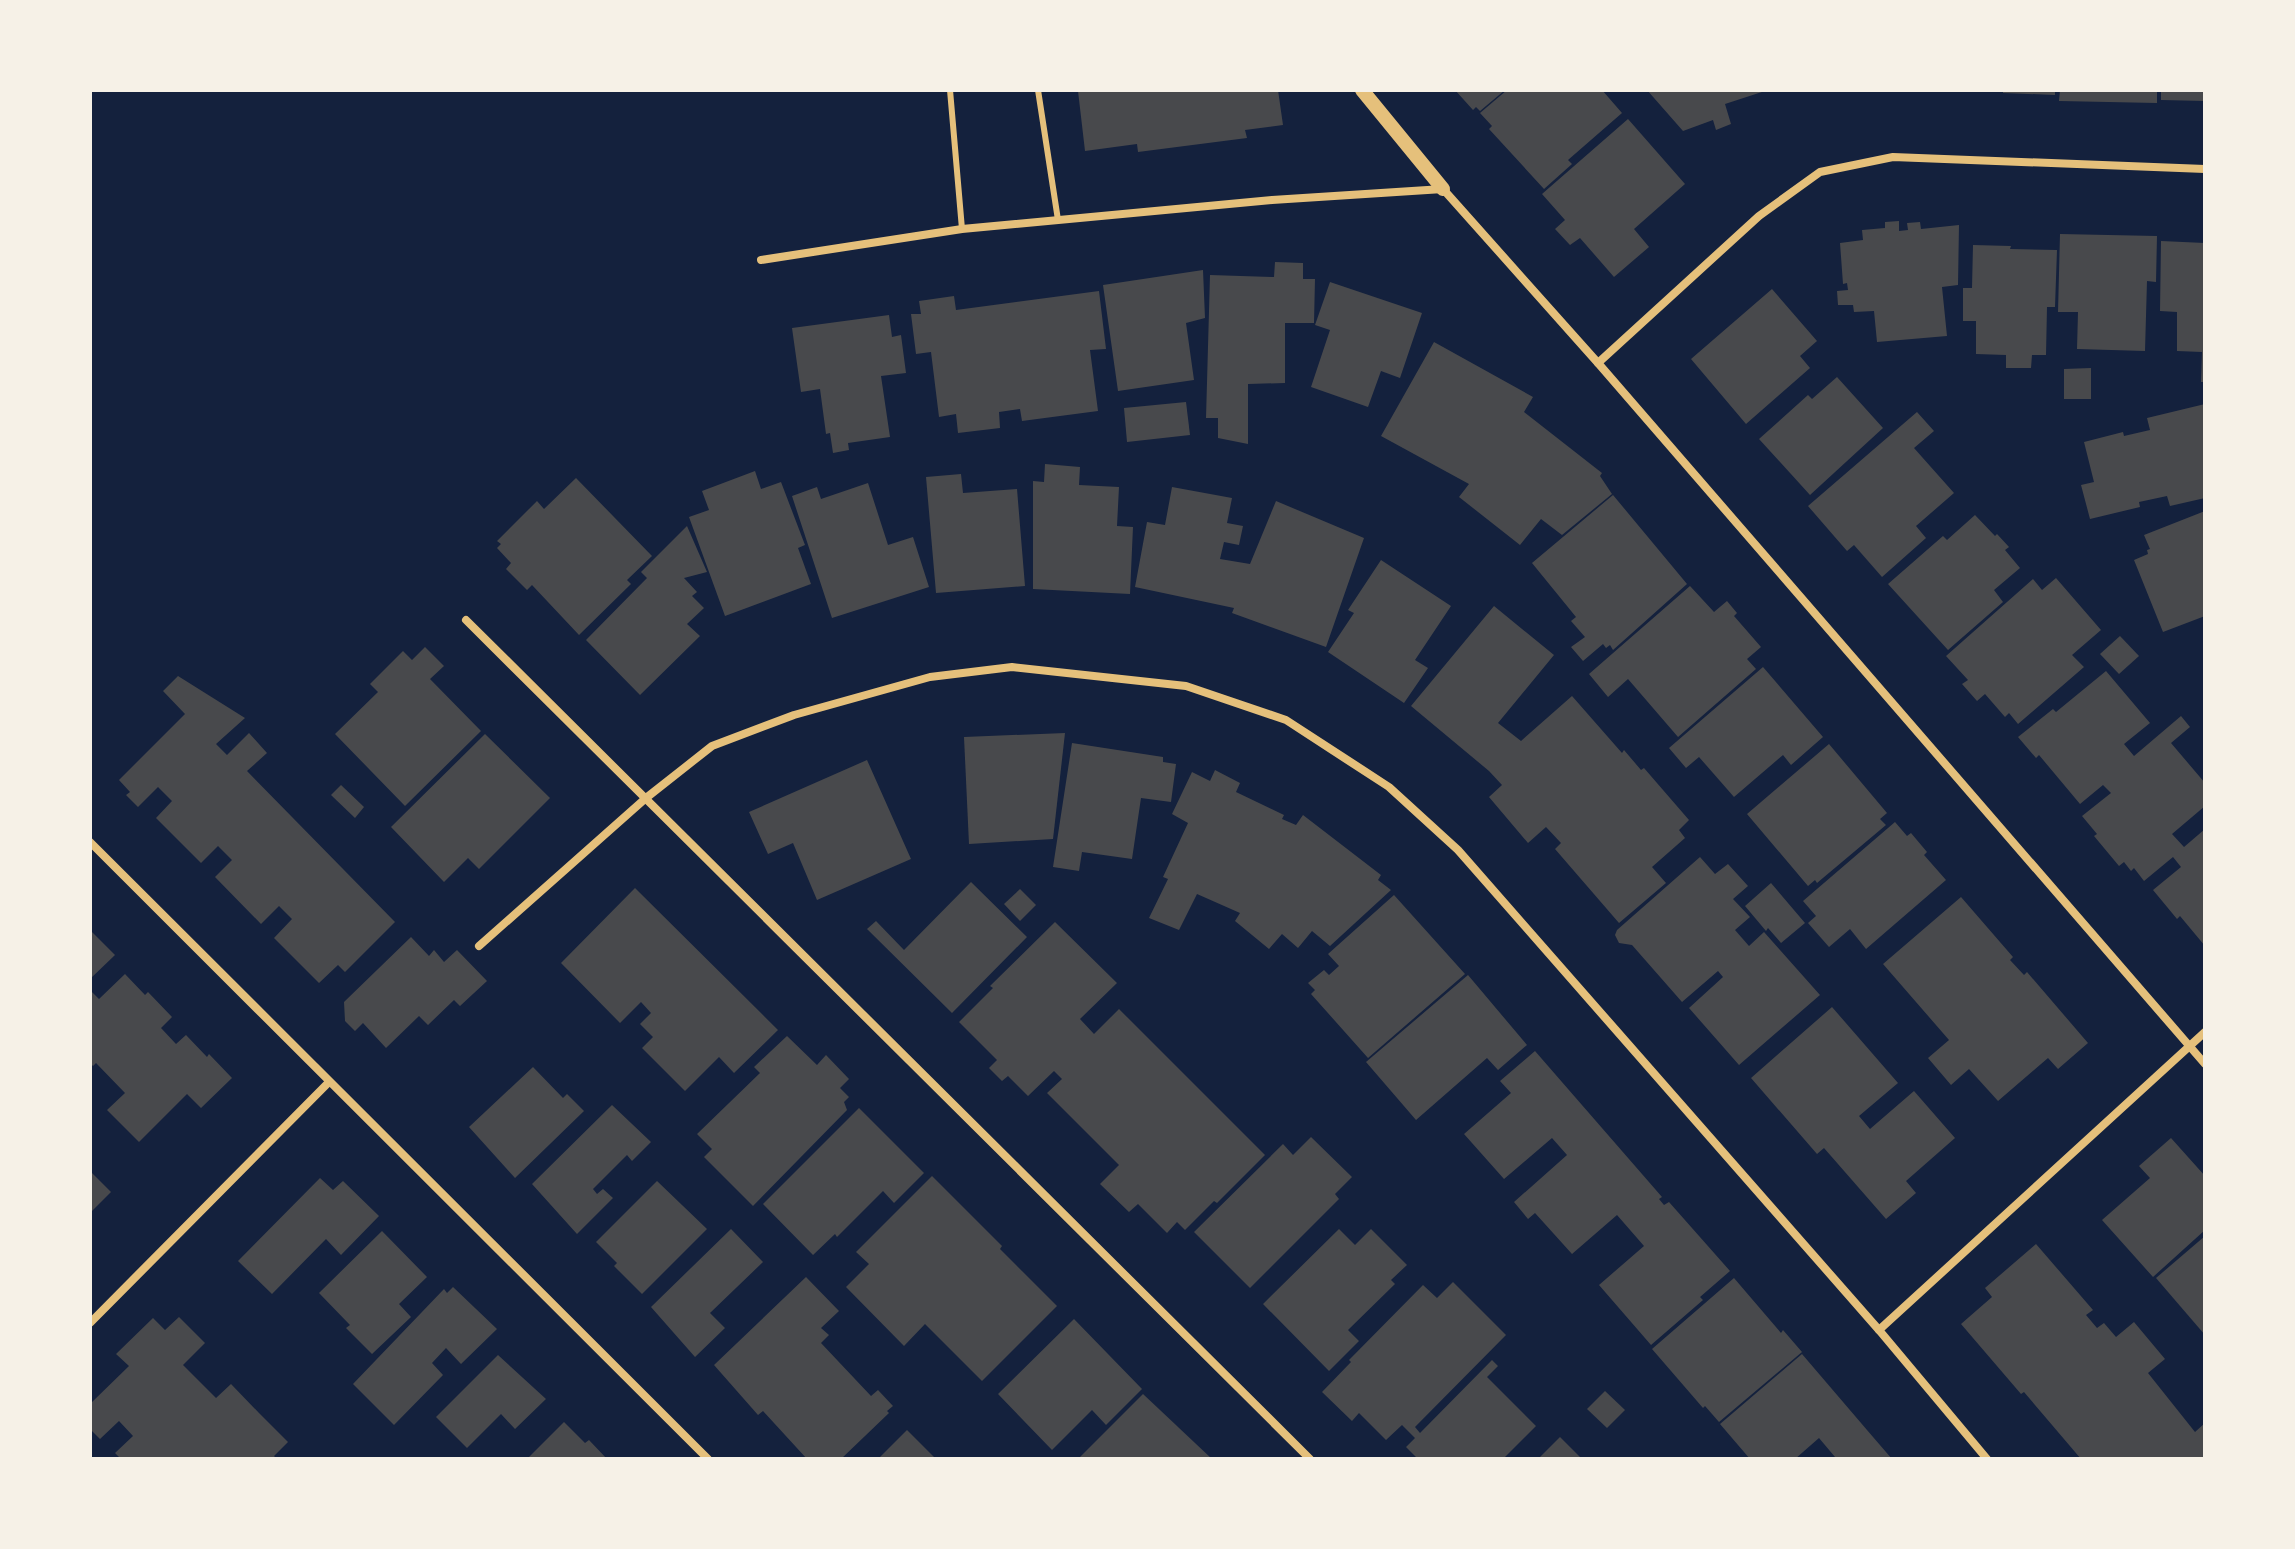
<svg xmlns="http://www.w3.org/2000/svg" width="2295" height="1549" viewBox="0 0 2295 1549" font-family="Quicksand,sans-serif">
  <rect width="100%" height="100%" fill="#14213d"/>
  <g fill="#48494c">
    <path d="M1088 90H1278L1283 125 1245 130 1247 138 1138 152 1137 144 1085 151 1078 91Z"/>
    <path d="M1455 90H1505L1480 111 1476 107 1473 110Z"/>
    <path d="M1507 90H1602L1622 113 1568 160 1572 164 1544 189 1489 129 1492 126 1480 113Z"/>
    <path d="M1647 90H1765V91L1725 104 1731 124 1716 130 1713 120 1683 131Z"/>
    <path d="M2003 90H2055V95L2003 93Z"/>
    <path d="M2060 90H2157V103L2059 101Z"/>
    <path d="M2161 90H2205V101L2161 100Z"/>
    <path d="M1628 119 1685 184 1634 229 1649 247 1614 277 1580 238 1570 245 1555 229 1565 220 1542 194Z"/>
    <path d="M1899 221V231L1908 230 1907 223 1920 222 1921 229 1959 225 1958 285 1942 287 1947 336 1877 342 1874 311 1854 312 1853 305H1838L1837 291 1848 290 1847 283 1843 284 1840 243 1863 240 1862 230 1885 228V222Z"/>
    <path d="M2060 234 2157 236 2156 282 2147 281 2145 351 2077 349 2078 312H2058Z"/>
    <path d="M2161 241 2205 243V382H2201L2202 352 2177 351V312L2160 311Z"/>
    <path d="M1973 245 2011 246 2010 249 2057 250 2055 307H2047L2046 355H2032L2031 368H2006V355L1976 354V321H1963V288H1972Z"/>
    <path d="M1275 262 1303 263V279H1315L1314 323H1285V383L1248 384V444L1218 438V418H1206L1210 275 1274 277Z"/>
    <path d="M1203 270 1205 318 1186 323 1194 380 1118 391 1103 285Z"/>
    <path d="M1330 282 1422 313 1400 378 1381 371 1368 407 1311 387 1330 330 1315 325Z"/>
    <path d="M1772 289 1817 341 1800 356 1810 368 1746 424 1691 359Z"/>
    <path d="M1099 291 1106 349 1090 350 1098 411 1022 421 1020 409 999 412 1000 428 958 433 956 414 939 417 931 352 916 354 911 314H921L919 301 954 296 956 310Z"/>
    <path d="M889 315 892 337 901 335 906 373 881 376 890 437 848 443 849 450 833 453 830 433 826 434 820 389 801 392 792 328Z"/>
    <path d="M1434 342 1533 397 1524 412 1602 473 1600 476 1612 494 1562 535 1541 519 1520 545 1459 497 1469 484 1381 436Z"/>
    <path d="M2091 368V399H2064V369Z"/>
    <path d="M1837 377 1883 428 1810 495 1759 439 1808 395 1812 399Z"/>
    <path d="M1186 402 1190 435 1127 442 1124 408Z"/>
    <path d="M2205 404V498L2170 506 2167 496 2139 502 2140 507 2090 519 2081 485 2094 482 2084 442 2123 432 2124 436 2150 430 2147 418Z"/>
    <path d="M1917 412 1934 431 1914 448 1954 493 1916 526 1926 538 1882 577 1854 545 1847 551 1808 506Z"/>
    <path d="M1045 464 1080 467 1079 485 1119 487 1117 526 1133 527 1130 594 1033 589V481L1044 482Z"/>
    <path d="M755 471 761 489 781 482 805 545 798 548 811 584 725 616 689 517 709 510 702 491Z"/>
    <path d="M961 474 963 493 1017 489 1025 586 936 593 926 477Z"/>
    <path d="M576 478 652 556 627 580 631 584 579 635 532 585 527 590 506 569 511 563 497 548 501 544 497 541 537 501 544 509Z"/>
    <path d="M868 483 888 545 913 537 929 587 832 618 792 496 817 487 821 499Z"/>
    <path d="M1172 487 1232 498 1227 523 1243 526 1239 545 1224 542 1220 559 1250 564 1276 501 1364 538 1326 647 1232 613 1234 608 1135 587 1147 522 1165 525Z"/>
    <path d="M1613 495 1687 584 1613 650 1610 645 1606 648 1603 644 1583 661 1571 647 1585 637 1571 621 1576 617 1532 563Z"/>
    <path d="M2205 511V616L2163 632 2134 560 2148 554 2147 550 2150 549 2144 535Z"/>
    <path d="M1975 515 1995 536 1997 534 2009 547 2005 550 2020 568 1994 590 2003 602 1948 650 1888 584 1943 536 1947 540Z"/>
    <path d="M687 526 707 572 684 578 697 592 692 596 704 608 687 624 700 636 640 695 586 640 647 578 641 572Z"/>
    <path d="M1381 560 1451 606 1415 660 1428 668 1404 703 1328 652 1354 613 1348 610Z"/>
    <path d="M2056 578 2101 630 2072 655 2084 667 2018 724 2009 713 2005 717 1985 694 1977 701 1962 684 1968 680 1946 656 2033 579 2042 590Z"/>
    <path d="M1690 586 1714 612 1727 601 1737 613 1734 616 1761 647 1747 659 1756 669 1678 737 1628 679 1608 697 1589 674Z"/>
    <path d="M1494 606 1554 655 1498 723 1521 741 1572 696 1622 753 1624 750 1641 770 1644 768 1689 820 1679 830 1685 838 1652 867 1666 883 1619 923 1555 849 1561 843 1546 827 1528 843 1489 797 1502 785 1489 771 1411 706Z"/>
    <path d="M2120 636 2139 656 2119 674 2100 654Z"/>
    <path d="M425 647 444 666 430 679 481 731 405 806 335 734 378 692 370 684 403 651 412 660Z"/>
    <path d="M1763 667 1823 737 1791 765 1783 755 1734 797 1699 757 1686 768 1669 748Z"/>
    <path d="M2106 671 2150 723 2124 744 2134 756 2181 716 2190 727 2171 743 2205 783V806L2172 834 2184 847 2205 829V946L2180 916 2177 919 2153 890 2181 867 2173 857 2144 881 2134 868 2131 871 2124 862 2119 866 2094 836 2097 834 2082 816 2111 793 2103 785 2080 804 2039 755 2036 758 2018 737 2053 709 2056 712Z"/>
    <path d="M178 676 245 718 216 744 227 755 249 733 267 753 247 771 395 922 345 972 338 965 319 983 274 938 292 919 279 906 261 924 215 877 232 860 218 846 201 863 156 818 172 801 158 787 138 807 126 795 130 792 119 780 185 714 163 691Z"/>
    <path d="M1065 733 1053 839 969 844 964 737Z"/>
    <path d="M485 734 550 798 479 869 468 858 444 882 391 827Z"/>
    <path d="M1072 743 1163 757V762L1176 764 1171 802 1141 798 1132 859 1082 852 1079 871 1053 867Z"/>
    <path d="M1829 744 1887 813 1880 819 1886 825 1817 883 1815 880 1808 886 1747 814Z"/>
    <path d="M867 760 911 859 817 900 793 843 768 854 749 812Z"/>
    <path d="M1215 770 1240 783 1236 792 1284 815 1282 819 1296 825 1303 815 1381 875 1378 880 1391 890 1330 946 1312 931 1298 948 1282 934 1269 949 1235 921 1240 913 1197 894 1179 930 1149 918 1168 879 1163 877 1188 823 1172 814 1192 772 1210 781Z"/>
    <path d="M341 785 364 807 355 818 331 795Z"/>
    <path d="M1895 822 1907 836 1911 833 1927 852 1924 855 1946 880 1866 949 1850 929 1829 947 1808 923 1816 916 1803 901Z"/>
    <path d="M1700 857 1715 874 1728 864 1748 886 1733 899 1750 917 1735 930 1749 946 1764 932 1820 995 1739 1065 1689 1008 1723 977 1718 971 1682 1002 1632 945 1619 943 1615 935 1617 930Z"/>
    <path d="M971 882 1027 937 952 1013 867 929 876 921 904 950Z"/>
    <path d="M1771 883 1805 923 1781 943 1768 928 1766 931 1745 906Z"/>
    <path d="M635 888 778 1030 734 1073 719 1057 685 1091 642 1048 653 1037 640 1024 651 1013 641 1002 620 1023 561 963Z"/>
    <path d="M1020 889 1036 905 1020 921 1004 904Z"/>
    <path d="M1394 895 1465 974 1368 1058 1311 994 1315 990 1308 983 1324 970 1329 975 1339 966 1328 954Z"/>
    <path d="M1961 897 2013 957 2010 960 2024 975 2027 972 2088 1043 2058 1069 2048 1058 1998 1101 1969 1069 1951 1085 1928 1058 1949 1040 1883 964Z"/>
    <path d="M1055 922 1117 983 1080 1019 1094 1034 1119 1009 1265 1155 1217 1203 1214 1201 1185 1230 1177 1222 1167 1233 1138 1204 1129 1212 1100 1184 1119 1165 1047 1093 1062 1079 1054 1071 1028 1096 1008 1076 1002 1081 989 1068 997 1060 959 1022 993 988 990 986Z"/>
    <path d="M90 930 115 955 90 979Z"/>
    <path d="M411 937 429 956 434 950 444 962 457 950 487 981 460 1006 454 1000 428 1025 419 1016 386 1048 363 1023 355 1031 345 1021 344 1002Z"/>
    <path d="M125 974 145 995 148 992 172 1017 161 1028 176 1044 186 1035 207 1057 209 1054 232 1078 201 1108 187 1094 139 1142 107 1110 125 1093 96 1063 93 1066 90 1063V990L99 999Z"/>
    <path d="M1468 975 1527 1045 1498 1070 1487 1058 1416 1120 1366 1062Z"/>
    <path d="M1832 1007 1898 1083 1859 1116 1870 1129 1914 1091 1955 1138 1906 1181 1916 1193 1886 1219 1824 1148 1817 1154 1751 1078Z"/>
    <path d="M787 1036 817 1065 826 1055 849 1079 840 1088 849 1097 844 1102 847 1110 753 1206 704 1157 712 1149 697 1134 760 1073 754 1067Z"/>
    <path d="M1535 1051 1662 1197 1659 1199 1664 1205 1669 1202 1730 1271 1700 1297 1703 1300 1651 1345 1599 1285 1644 1246 1617 1215 1572 1254 1535 1213 1528 1219 1514 1202 1567 1155 1552 1138 1504 1179 1464 1134 1511 1093 1500 1081Z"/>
    <path d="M533 1067 563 1098 567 1094 584 1111 515 1178 469 1127Z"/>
    <path d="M612 1105 651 1142 632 1161 627 1155 593 1189 597 1194 603 1189 613 1198 577 1234 532 1184Z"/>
    <path d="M859 1108 924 1173 894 1203 883 1191 837 1237 835 1234 813 1255 763 1204Z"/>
    <path d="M1311 1137 1352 1177 1335 1194 1339 1199 1250 1288 1194 1232 1283 1144 1293 1155Z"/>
    <path d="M2171 1138 2205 1176V1230L2153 1277 2102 1220 2150 1178 2139 1166Z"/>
    <path d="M90 1171 111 1192 90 1213Z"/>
    <path d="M932 1176 1002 1246 1000 1249 1057 1306 982 1381 925 1324 904 1346 846 1287 869 1264 856 1252Z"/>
    <path d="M320 1178 333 1190 343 1181 379 1216 341 1255 326 1239 272 1294 238 1261Z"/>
    <path d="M657 1181 707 1229 642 1294 614 1266 617 1263 596 1242Z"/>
    <path d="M731 1229 763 1262 710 1313 725 1328 695 1357 651 1307Z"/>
    <path d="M1339 1229 1355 1245 1371 1229 1407 1265 1391 1280 1395 1284 1348 1330 1359 1341 1329 1371 1263 1304Z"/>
    <path d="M382 1231 427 1277 399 1304 411 1317 372 1354 346 1328 350 1325 319 1293Z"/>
    <path d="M2205 1236V1335L2156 1278Z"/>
    <path d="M2036 1244 2093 1310 2086 1315 2097 1328 2104 1323 2116 1337 2134 1322 2165 1359 2148 1373 2195 1432 2205 1423V1459H2081L2024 1392 2021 1394 1961 1324 1992 1297 1985 1288Z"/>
    <path d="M806 1277 839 1311 821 1328 829 1335 821 1343 871 1396 878 1390 893 1406 887 1411 889 1413 841 1459H807L763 1411 758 1415 714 1365Z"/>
    <path d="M1734 1278 1781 1333 1783 1330 1802 1352 1719 1422 1705 1406 1703 1408 1652 1349Z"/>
    <path d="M1453 1282 1506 1335 1415 1427 1420 1433 1492 1360 1498 1366 1487 1377 1536 1426 1503 1459H1418L1406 1447 1415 1438 1402 1425 1386 1440 1359 1413 1352 1421 1322 1392 1351 1362 1349 1360 1423 1285 1437 1298Z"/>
    <path d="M453 1287 497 1329 461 1364 446 1348 432 1363 443 1375 394 1425 353 1384 444 1289 447 1293Z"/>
    <path d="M179 1317 205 1343 183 1365 216 1398 231 1384 259 1413 288 1442 274 1456 277 1459H121L115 1453 133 1436 119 1421 100 1439 90 1429V1404L129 1366 116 1354 153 1318 165 1330Z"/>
    <path d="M1074 1319 1142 1389 1106 1425 1092 1410 1052 1450 998 1394Z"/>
    <path d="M1802 1354 1867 1430 1892 1459H1832L1835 1457 1819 1438 1795 1459H1750L1720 1424Z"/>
    <path d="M498 1355 546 1399 515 1429 501 1414 467 1448 436 1417Z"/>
    <path d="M1605 1391 1625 1410 1607 1428 1587 1409Z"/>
    <path d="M1143 1394 1212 1459H1078Z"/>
    <path d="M564 1422 585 1443 589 1440 607 1459H527Z"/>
    <path d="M907 1430 936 1459H878Z"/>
    <path d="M1560 1437 1582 1459H1538Z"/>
  </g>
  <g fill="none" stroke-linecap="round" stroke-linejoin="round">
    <g stroke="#e5c07b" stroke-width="6">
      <path d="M950 90 962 229"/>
      <path d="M1038 90 1058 220"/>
    </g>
    <g stroke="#e5c07b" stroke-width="8">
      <path d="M761 260 962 229 1272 200 1443 189 1598 363 2205 1064"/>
      <path d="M1598 363 1759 216 1820 172 1893 157 2205 169"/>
      <path d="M466 620 1310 1459"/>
      <path d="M90 842 708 1459"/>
      <path d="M479 946 646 798 712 746 794 715 930 677 1012 667 1186 686 1286 720 1389 787 1458 850 1879 1330 1987 1459"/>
      <path d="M90 1323 329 1082"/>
      <path d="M1879 1330 2205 1032"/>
    </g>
    <path stroke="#e5c07b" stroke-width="14" d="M1362 90 1443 189"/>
  </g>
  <rect width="2295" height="1549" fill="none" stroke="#f6f1e7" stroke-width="184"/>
</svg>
